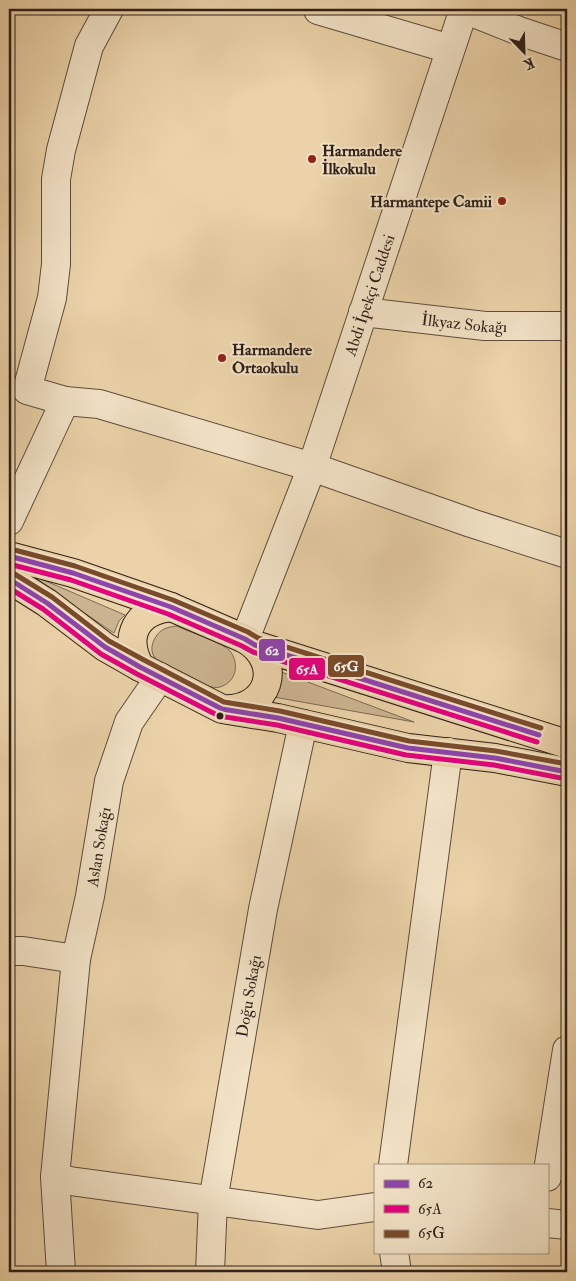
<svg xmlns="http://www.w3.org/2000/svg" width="576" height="1281" viewBox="0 0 576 1281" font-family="'IM FELL Double Pica',serif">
  <rect width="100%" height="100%" fill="#ebd2a8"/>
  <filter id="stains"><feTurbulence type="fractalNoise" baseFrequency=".004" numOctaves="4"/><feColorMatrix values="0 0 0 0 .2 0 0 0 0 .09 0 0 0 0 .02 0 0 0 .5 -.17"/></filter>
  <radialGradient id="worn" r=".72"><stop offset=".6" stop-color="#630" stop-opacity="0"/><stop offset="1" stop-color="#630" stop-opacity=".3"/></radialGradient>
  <g fill="#cbb490" stroke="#7d6a54">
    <path d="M20 570 125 615 119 621 114 633Z"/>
    <path d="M177 626C189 632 221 642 229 650 240 662 237 682 220 687 213 689 205 685 199 682 182 675 140 664 155 638 160 629 167 627 177 626Z"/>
    <path d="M276 670 414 722 268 696Z"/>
  </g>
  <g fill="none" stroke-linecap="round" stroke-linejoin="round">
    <defs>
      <g id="minor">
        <path d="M464 9 519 31 567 47"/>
        <path d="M318 10 450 49"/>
        <path id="s1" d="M363 312 485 326H567"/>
        <path d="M65 401 27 390 52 298 56 264V179L61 150 89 46 109 9"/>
        <path id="s2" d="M9 521 65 401 99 404 312 467 464 9"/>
        <path d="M245 639 312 467 471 523 567 554"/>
        <path id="s3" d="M9 951H23L76 959 90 896 109 781 129 722 160 677"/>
        <path d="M76 959 55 1177 70 1181 318 1215 375 1207"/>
        <path d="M393 1165 448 752"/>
        <path d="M55 1177 61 1272"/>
        <path d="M547 1177 567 1050"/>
        <path d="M547 1223 567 1225"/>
        <path d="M394 1252 397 1272"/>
        <path id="s4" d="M210 1272 213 1201 263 909 303 724"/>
      </g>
      <g id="major">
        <path d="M9 556 73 573 171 607 245 639C285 663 269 712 222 709L140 667 105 647 47 603 9 579"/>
        <path d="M255 645 567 744"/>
        <path d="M140 667C123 636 136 611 171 607"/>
        <path d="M228 710 278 718 408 748 495 758 567 772"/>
      </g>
    </defs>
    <use href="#minor" stroke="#5e4c3c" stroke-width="30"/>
    <use href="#major" stroke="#2f1f18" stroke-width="30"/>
    <use href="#minor" stroke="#f2e2c6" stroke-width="28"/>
    <use href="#major" stroke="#ebd2a8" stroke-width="28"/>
    <defs>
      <g id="bus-1">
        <path d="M9 556 73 573 171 607 245 639 255 645 539 735"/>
        <path d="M9 579 47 603 105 647 140 667 222 709 278 718 408 748 495 758 567 772"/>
      </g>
      <g id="bus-2">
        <path d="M9 564 71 580 168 614 242 646 253 652 537 742"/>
        <path d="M9 588 43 609 101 654 137 674 219 716 277 725 406 755 494 765 566 779"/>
      </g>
      <g id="bus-3">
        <path d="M11 549 75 566 173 600 248 632 258 638 541 728"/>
        <path d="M13 573 52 597 109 641 144 660 224 702 280 711 409 741 496 751 567 764"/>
      </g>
    </defs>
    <use href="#bus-1" stroke="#f2e2c6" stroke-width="9"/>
    <use href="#bus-2" stroke="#f2e2c6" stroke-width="9"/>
    <use href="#bus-3" stroke="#f2e2c6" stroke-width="9"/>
    <use href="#bus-1" stroke="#8e44ad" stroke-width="5"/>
    <use href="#bus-2" stroke="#e5007d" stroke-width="5"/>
    <use href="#bus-3" stroke="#7a4b2a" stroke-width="5"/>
  </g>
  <g fill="#8f2418" stroke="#f2e2c6" stroke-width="2">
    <circle cx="312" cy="159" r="5"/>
    <circle cx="502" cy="201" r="5"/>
    <circle cx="222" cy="358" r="5"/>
  </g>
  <circle fill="#2f1f18" stroke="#f2e2c6" stroke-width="2" cx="220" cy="716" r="4.5"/>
  <g text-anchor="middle" stroke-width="4" stroke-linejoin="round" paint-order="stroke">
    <g font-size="16" font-weight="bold" fill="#2f1f18" stroke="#f2e2c6" text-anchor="start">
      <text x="322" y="156">Harmandere<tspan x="322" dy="18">İlkokulu</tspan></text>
      <text x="492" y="207" text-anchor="end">Harmantepe Camii</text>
      <text x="232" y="355">Harmandere<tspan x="232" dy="18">Ortaokulu</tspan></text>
    </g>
    <g font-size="16" fill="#2f1f18" stroke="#f2e2c6">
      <text dy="6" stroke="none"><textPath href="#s2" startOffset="570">Abdi İpekçi Caddesi</textPath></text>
      <text dy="6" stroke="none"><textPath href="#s1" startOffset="102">İlkyaz Sokağı</textPath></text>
      <text dy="6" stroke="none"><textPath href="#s3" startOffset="182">Aslan Sokağı</textPath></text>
      <text dy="6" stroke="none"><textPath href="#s4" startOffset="279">Doğu Sokağı</textPath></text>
    </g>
  </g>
  <g stroke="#f2e2c6" stroke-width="2">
    <rect x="258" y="638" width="28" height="24" rx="5" fill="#8e44ad"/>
    <rect x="327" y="654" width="38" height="24" rx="5" fill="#7a4b2a"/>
    <rect x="288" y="657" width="38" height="24" rx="5" fill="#e5007d"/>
  </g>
  <g font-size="14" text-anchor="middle" font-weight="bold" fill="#fff">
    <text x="272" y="655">62</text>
    <text x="346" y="671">65G</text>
    <text x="307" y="674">65A</text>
  </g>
  <rect width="576" height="1281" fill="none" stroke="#ebd2a8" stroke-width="30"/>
  <rect x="10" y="10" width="556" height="1261" fill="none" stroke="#2f1f18" stroke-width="2.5"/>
  <rect x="15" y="15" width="546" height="1251" fill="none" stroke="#2f1f18"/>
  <rect x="374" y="1164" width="175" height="90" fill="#f2e2c6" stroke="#a49480"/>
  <rect x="384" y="1180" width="25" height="8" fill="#8e44ad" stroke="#a49480"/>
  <text x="418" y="1188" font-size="15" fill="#2f1f18">62</text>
  <rect x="384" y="1205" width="25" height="8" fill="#e5007d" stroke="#a49480"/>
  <text x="418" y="1214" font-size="15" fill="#2f1f18">65A</text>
  <rect x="384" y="1230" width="25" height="8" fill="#7a4b2a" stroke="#a49480"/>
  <text x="418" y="1238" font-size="15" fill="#2f1f18">65G</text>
  <g transform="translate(524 52) rotate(157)" stroke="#f2e2c6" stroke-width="4" paint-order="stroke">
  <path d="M0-4L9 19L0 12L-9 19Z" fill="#2f1f18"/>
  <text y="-8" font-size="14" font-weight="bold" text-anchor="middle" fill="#2f1f18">K</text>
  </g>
  <rect width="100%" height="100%" filter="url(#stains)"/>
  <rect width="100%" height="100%" fill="url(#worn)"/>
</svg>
